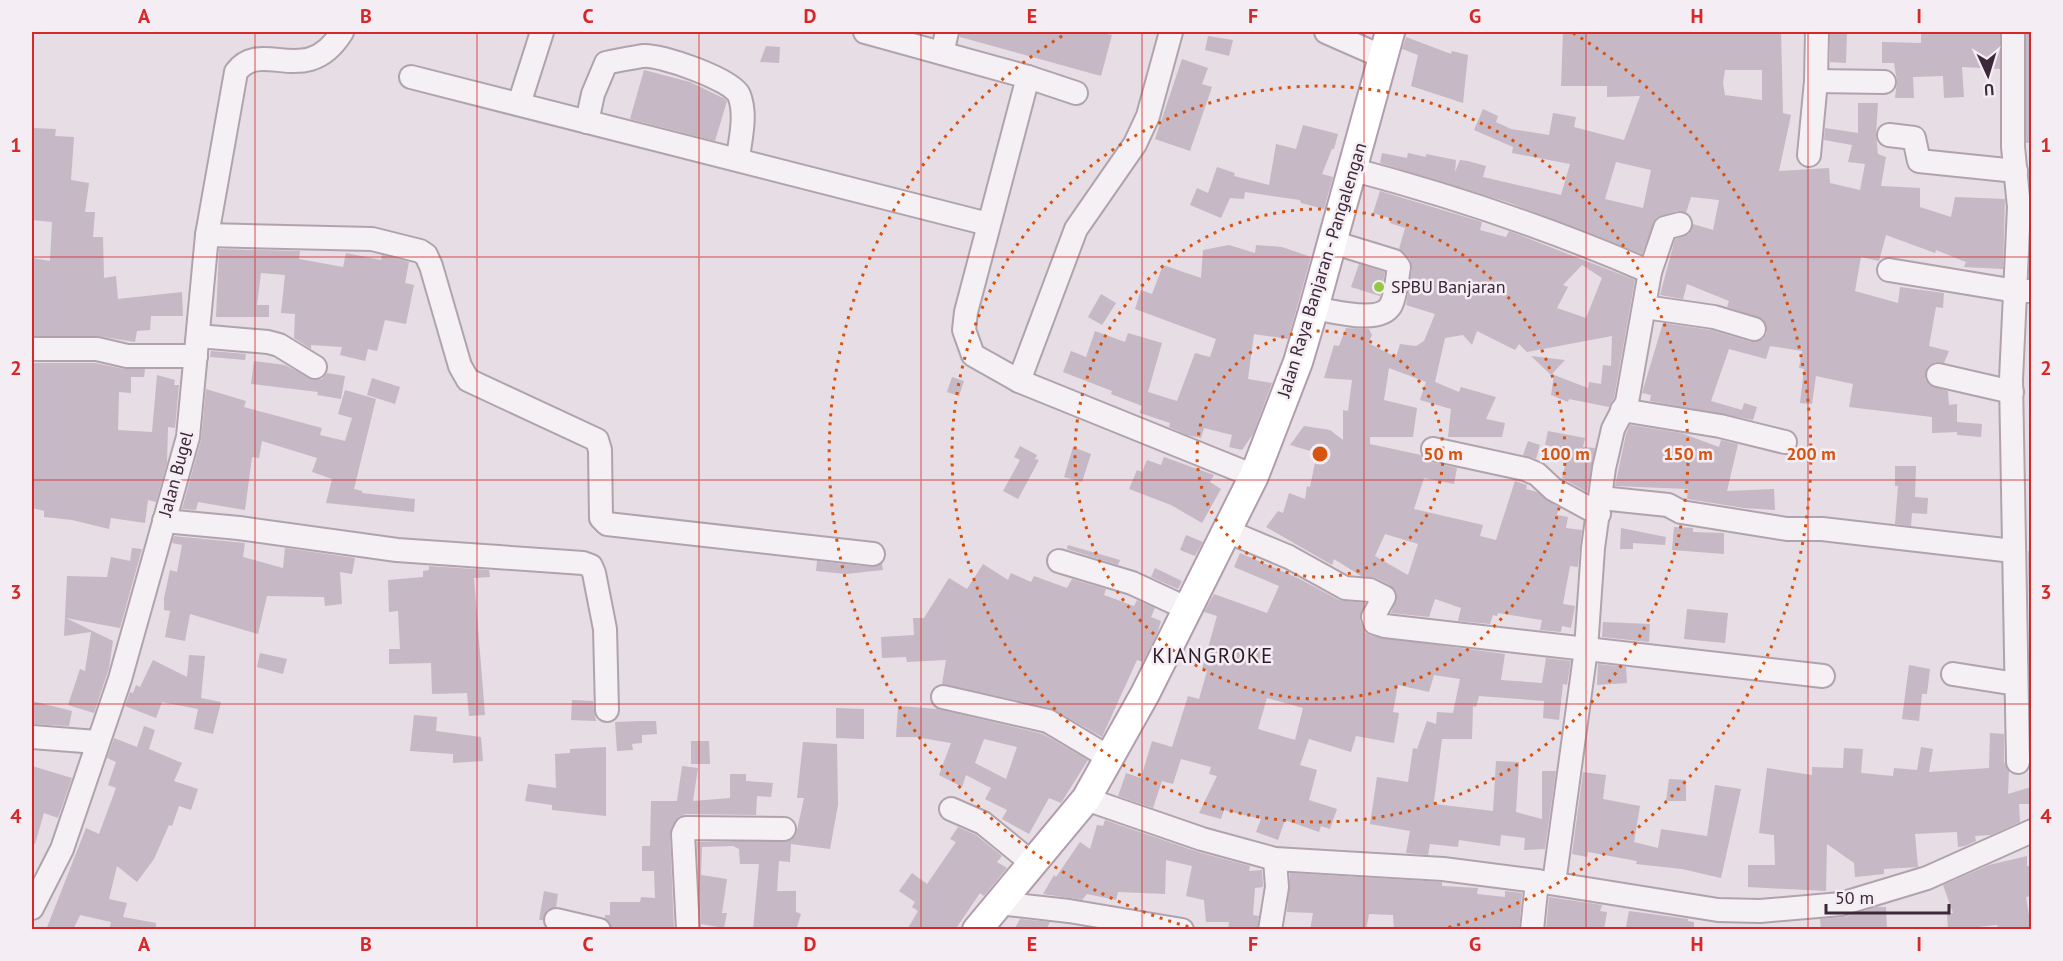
<svg xmlns="http://www.w3.org/2000/svg" width="2063" height="961" viewBox="0 0 2063 961" font-family="'PT Sans',sans-serif">
  <rect width="100%" height="100%" fill="#e6dde5"/>
  <g fill="#c6b8c4" fill-rule="evenodd">
    <path d="M960 32H1097L1112 35 1101 76 960 37Z"/>
    <path d="M1563 32H1781L1783 113 1791 115 1779 171 1829 168 1830 183 1860 190 1865 164 1848 162 1852 145 1824 140 1825 128 1858 133V103H1878L1876 134 1878 154 1886 157 1881 186 1920 188V207L1951 217 1955 197 2005 199 2003 269 1964 267 1966 262 1936 250 1935 253 1886 235 1879 261 1861 257 1855 291 1898 303 1900 287 1944 293 1943 308 1936 307 1929 346 1949 351 1944 363 1935 362 1928 366 1925 378 1929 385 1948 391 1949 405 1957 404V422L1982 424 1981 437 1957 435V432L1932 433V417L1849 407 1853 384 1816 376 1812 404 1800 403 1804 369 1799 368 1802 351 1770 346 1766 359 1729 349 1711 401 1742 410 1744 403 1757 407 1753 420 1650 401 1651 395 1642 393 1663 323 1711 330 1751 342 1763 339 1767 333 1763 319 1727 307 1729 301 1687 284 1683 299 1660 295 1675 239 1689 234 1693 224 1713 230 1719 200 1691 197 1686 213 1677 211 1656 218 1642 254 1507 202 1380 163 1382 153 1407 158 1408 153 1426 157V154L1456 160 1455 172 1460 160 1468 161 1486 166 1483 177 1561 195 1570 164 1512 153 1513 147 1474 130 1483 109 1498 116 1496 122 1511 129 1549 135 1553 113 1576 117 1574 127 1624 140 1640 96 1607 97V86H1561ZM1725 70H1762V100L1725 95 1723 83ZM1616 162 1651 170 1643 208 1605 199Z"/>
    <path d="M1830 32H1847L1846 63 1830 62Z"/>
    <path d="M1921 32H2000V69L1962 67 1964 97 1944 98 1943 76 1913 77 1914 98H1895L1897 82 1894 63H1882V42L1921 43Z"/>
    <rect x="2026" y="32" width="5" height="111"/>
    <path d="M1208 36 1233 40 1229 56 1205 50Z"/>
    <path d="M1406 37 1451 54 1452 51 1468 55 1463 103 1411 86 1418 55 1402 49Z"/>
    <path d="M766 46 780 47 779 63 760 62Z"/>
    <path d="M1182 59 1208 68 1202 84 1212 87 1190 151 1155 139Z"/>
    <path d="M644 70 690 82 725 99 727 101 715 141 630 119Z"/>
    <path d="M1303 125 1338 134 1334 149H1332L1322 174 1333 177 1324 209 1301 203 1300 200 1245 192 1244 199 1230 198 1221 218 1190 205 1197 188 1208 193 1217 167 1235 173 1234 176 1269 185 1276 144 1296 149Z"/>
    <path d="M32 128 56 129 55 136 74 137 71 180 89 183 85 212H95L93 237H103L104 278 116 276 118 299 182 292 183 316H151L150 330 137 331 135 342 97 336H32V258L50 261 52 222 32 220Z"/>
    <path d="M1380 191 1482 222 1480 230 1506 237 1509 231 1635 280 1614 398 1609 407 1569 399 1568 402 1551 395 1554 375 1588 388 1589 382 1601 384 1603 365 1611 366 1612 336 1527 352 1519 344 1515 350 1477 331 1472 345 1463 335 1445 338 1435 382 1459 392 1461 387 1496 397 1486 419 1505 423 1502 437H1448L1451 409 1420 400 1426 382 1389 368 1384 400 1417 408 1413 437H1370V444L1421 455 1430 462 1457 468 1454 484 1424 478 1414 509 1483 525 1480 536 1496 540 1515 481 1527 485 1526 489 1537 492 1559 508 1557 515 1568 517 1566 528 1582 530 1578 567 1570 566 1563 604 1575 606 1571 628 1562 626 1561 632 1540 630 1542 620 1498 613 1497 616 1493 615 1490 624 1458 621 1461 608 1435 599 1429 617 1391 613 1397 597 1390 585 1376 578 1361 576 1334 559 1332 565 1266 527 1278 511 1283 513 1289 493 1305 499 1307 486 1310 487 1317 453 1290 445 1304 426 1330 430 1343 440V410L1348 411 1352 380 1324 378 1334 345 1339 346 1346 328 1369 329 1372 335 1368 343 1396 357 1400 344 1416 346 1424 341 1435 314 1406 305 1412 269 1410 259 1399 249 1405 228 1390 223 1392 219 1373 213ZM1582 265 1602 278 1586 318 1557 308 1568 287 1563 285ZM1385 534 1418 544 1408 575 1375 556Z"/>
    <path d="M1229 245 1255 253 1256 245 1282 247 1311 257 1288 339 1254 334 1248 379 1272 383 1253 434 1242 450 1229 447 1232 435 1204 428 1201 438 1187 435 1169 427 1170 423 1140 413 1142 406 1111 394 1112 391 1063 372 1071 351 1086 357 1095 331 1125 342 1128 333 1162 343 1148 392 1177 401 1195 353 1210 357 1216 339 1135 309 1141 290 1152 294 1163 265 1201 278 1203 250Z"/>
    <path d="M219 249 300 251 299 259 343 267 346 253 381 260 382 255 409 262 405 283 414 285 406 324 385 320 377 351 368 349 365 361 340 355 342 347 311 345V349L294 338 295 314 281 313 285 275 261 273 257 305H269V317H216Z"/>
    <path d="M1359 264 1385 272 1380 296 1351 287Z"/>
    <path d="M1101 294 1116 303 1102 325 1088 317Z"/>
    <path d="M211 351 246 354 245 360 210 357Z"/>
    <path d="M1531 356 1565 360 1551 375Z"/>
    <path d="M254 361 285 365 314 380 322 379 327 373 345 376 341 399 317 395 318 392 251 384Z"/>
    <path d="M32 363H95L124 369H145L144 377H131V393L119 392 118 430 152 432 157 375 175 380 174 385H179L175 428 168 427 167 463 156 502 148 500 145 523 111 518 109 529 72 520 44 517V511L32 508Z"/>
    <path d="M952 377 964 381 959 396 947 392Z"/>
    <path d="M372 378 400 387 395 404 367 395Z"/>
    <path d="M206 389 246 401 244 407 322 428 320 435 345 441 352 418 338 414 345 390 376 399 354 489 362 491V493L415 499 414 512 326 503 332 479 312 472 317 458 262 441 259 458 252 457 245 510 198 502 196 510 182 509 201 440Z"/>
    <path d="M1630 425 1681 433 1719 447 1721 440 1738 444 1727 491 1774 489 1775 510 1744 508 1687 499 1688 489 1615 486 1626 434Z"/>
    <path d="M1548 431 1585 438 1583 447 1595 448 1587 492 1562 478 1569 450 1545 445Z"/>
    <path d="M1528 441 1540 445 1536 459 1523 455Z"/>
    <path d="M1020 446 1037 455 1035 459 1039 460 1018 499 1003 491 1020 460 1014 457Z"/>
    <path d="M1073 447 1091 454 1082 482 1064 477Z"/>
    <path d="M1164 457 1214 475 1210 482 1221 489 1202 523 1171 505 1129 489 1137 470 1142 472 1147 460 1161 465Z"/>
    <path d="M1895 466H1916L1915 497 1928 498 1927 514 1912 513 1911 526 1895 524 1898 486H1895Z"/>
    <path d="M1674 527 1693 528V532L1724 533V554L1672 550Z"/>
    <path d="M1621 528 1666 537 1665 545 1633 543V549H1620Z"/>
    <path d="M1186 535 1203 542 1195 556 1180 550Z"/>
    <path d="M174 536 245 543 243 557 283 568 285 548 355 558 352 574 340 572 342 604 325 606 324 597 267 596 258 634 190 614 185 641 165 637 170 611 164 610V598L170 570 177 572 182 545 172 543Z"/>
    <path d="M1068 545 1120 560 1118 565 1067 549Z"/>
    <path d="M132 548 142 549 120 628 66 618 113 641 109 668 94 713 68 705 80 669 85 671 91 632 64 636 67 576 107 577 111 557 130 561Z"/>
    <path d="M2028 551H2031V615H2029Z"/>
    <path d="M1240 553 1298 578 1339 600 1365 603 1360 621 1365 632 1371 636 1505 654 1501 680 1542 683 1546 658 1571 661 1567 685 1563 684 1559 720 1543 718 1544 701 1479 696 1476 707 1473 706 1472 739H1442L1434 801 1435 804 1493 811 1496 761 1519 762 1516 812 1542 819V771H1556L1545 849 1524 850 1525 838 1501 835 1500 846 1459 840 1458 847 1430 844 1428 855 1406 853 1410 831 1370 824 1377 777 1408 782 1413 748 1417 749 1427 721 1436 724 1437 712 1453 713 1460 679 1434 675 1429 692 1398 685 1393 712 1399 713 1394 743 1356 736 1351 752 1309 739 1300 765 1317 770 1309 800 1337 809 1330 829 1321 826 1319 832 1285 820 1278 840 1256 832 1261 819 1224 810 1221 819 1199 813 1217 776 1209 774 1211 767 1181 759 1173 784 1162 781 1153 808 1118 796 1126 773 1141 778 1152 741 1172 747 1188 696 1199 699 1207 671 1202 669 1217 616 1204 612 1214 594 1267 613 1279 586 1234 567ZM1267 698 1303 708 1295 740 1258 729Z"/>
    <path d="M817 561 871 567 882 563 883 570 846 574 816 571Z"/>
    <path d="M983 564 1008 580 1011 573 1031 582 1034 576 1067 588 1072 579 1106 589 1104 595 1134 606 1137 600 1155 608 1151 617 1161 621 1157 634 1143 662 1137 660 1102 737 1051 708 942 684 946 660 907 662 906 657 882 658 881 637 914 635 913 618H924L949 578 967 589Z"/>
    <path d="M429 566 489 570 490 577 474 578 485 715 469 716 467 693 432 694 431 663 389 664V649H400L398 611 389 612 388 580 423 577V571L429 570Z"/>
    <path d="M1155 568 1182 581 1178 589 1151 577Z"/>
    <path d="M1687 609 1728 613 1725 643 1684 639Z"/>
    <path d="M1603 622 1650 624 1649 642 1602 637Z"/>
    <path d="M260 653 287 659 283 674 257 667Z"/>
    <path d="M189 655 205 656 201 698 221 702 213 734 194 729 198 709 162 702 156 718 125 706 130 692 133 693 136 685 140 687 153 660 187 677Z"/>
    <path d="M1598 664 1626 667 1627 683 1597 685Z"/>
    <path d="M1909 665 1930 669 1927 694H1922L1919 721 1902 719Z"/>
    <path d="M572 700 593 701 596 721 571 720Z"/>
    <path d="M32 701 72 711 69 726 32 724Z"/>
    <path d="M898 706 938 709 1043 734 1088 760 1061 803 1049 798 1029 834 1002 819 1007 810 985 799 991 788 966 775 962 787 939 775 951 743 916 737H896ZM984 739 1017 747 1006 779 975 763Z"/>
    <path d="M836 708 864 709V739L836 738Z"/>
    <path d="M414 715 437 717 436 731 481 737 483 761 453 763V754L410 751Z"/>
    <path d="M641 721H656L657 734 642 735V743L632 744 633 750 617 751 615 722Z"/>
    <path d="M144 726 155 730 149 749 182 763 174 781 198 789 191 810 179 806 172 826 169 825 154 859 137 882 117 866 109 899 127 903 123 917 156 923V930H109L111 922 80 915 73 930H46L86 828 99 834 116 788 108 785 116 762 107 758 114 738 137 747Z"/>
    <path d="M1990 733 2004 734V762L2009 771 2008 794 2031 787V804H2019L2020 822 1991 835 1975 836 1976 841 1965 846 1958 847 1957 832 1915 834 1918 867 1884 869V874L1855 877 1854 863 1827 844 1826 891 1748 887V865H1775L1774 835 1759 833 1767 768 1812 775V767L1843 768 1844 748 1863 749 1861 773 1893 776 1894 768 1917 770 1921 747 1933 749 1929 772 1989 768Z"/>
    <path d="M691 741H709L710 764H691Z"/>
    <path d="M803 742 837 744 838 805 830 849 791 844 790 862 779 861 777 891H796V912L801 914 796 930H753L759 864H740L739 849 733 846 702 847 701 875 727 879 722 913H727L724 928 701 924 697 842 791 840 796 835 804 798H797Z"/>
    <path d="M606 747V816L552 810V805L525 801 528 784 556 788 555 754 570 753V749Z"/>
    <path d="M32 766 72 778 58 818 44 813 35 844H32Z"/>
    <path d="M682 766 698 768 693 801 730 798V774H746V781L773 783 771 797 757 796 756 815 686 814 678 817 670 835 674 928H612L605 918V915H610V902H640L641 897 655 898 654 871H642V846H650L651 801H677Z"/>
    <path d="M1583 772 1606 775 1603 799 1640 806 1634 842 1658 848 1661 829 1707 836 1715 785 1741 789 1721 878 1682 869 1636 864 1637 861 1588 852 1587 857 1572 854Z"/>
    <path d="M1669 779 1686 780V801H1666Z"/>
    <path d="M1105 820 1198 852 1250 866 1249 871 1262 870 1263 887 1255 888 1253 915 1259 916 1257 930H1228L1229 922H1206L1204 900 1186 896 1192 866 1166 860 1165 894 1118 892 1116 900 1087 894 1082 900 1043 894 1054 875 1056 877 1080 842 1090 849 1097 825 1103 826Z"/>
    <path d="M958 827 976 835 1002 856 997 862 1007 868 984 896 980 893 955 930H907L918 911 912 907 915 902 899 891 912 873 927 884 956 842 950 839Z"/>
    <path d="M2027 856V866H2031V896L2026 897 2031 928 1999 930 1997 925 1948 930 1947 914 1953 913 1943 885 1989 865Z"/>
    <path d="M1290 873 1442 882V886L1478 888 1477 894 1505 897V891L1522 893 1519 930H1394L1393 915 1369 914 1366 930H1310L1313 913 1287 912Z"/>
    <path d="M544 891 558 894 556 907 547 910 543 920H539Z"/>
    <path d="M1549 897 1602 905 1600 911 1607 912 1604 930H1546Z"/>
    <path d="M1876 907H1886L1887 930H1821L1820 919 1845 917Z"/>
    <path d="M1629 911 1688 919V921L1694 922V930H1642L1626 927Z"/>
    <path d="M1020 919 1050 922 1046 930H1014Z"/>
  </g>
  <g fill="none" stroke-linecap="round" stroke-linejoin="round">
    <defs>
      <g id="minor">
        <path d="M865 32 1028 77 966 312 964 330 973 355 1019 381 1254 476"/>
        <path d="M1326 32 1383 57"/>
        <path d="M2013 32V147L2019 207 2011 380 2018 762"/>
        <path d="M942 53 947 32"/>
        <path d="M411 77 988 224"/>
        <path d="M1028 77 1076 93"/>
        <path d="M1816 81 1884 82"/>
        <path d="M519 104 542 32"/>
        <path d="M587 122 593 94 606 63C618 60 631 58 643 56 660 54 733 80 739 95 747 115 740 139 738 159"/>
        <path d="M1889 135 1914 138 1919 161 2016 171"/>
        <path d="M1809 155 1816 81 1817 32"/>
        <path d="M1351 169C1453 196 1554 230 1650 272L1665 228 1680 224"/>
        <path d="M207 235 372 239 420 251 426 255 431 266 460 366 468 380 597 440 600 450 601 518 607 524 873 554"/>
        <path d="M1889 270 2016 291H2030"/>
        <path d="M1645 307 1714 317 1754 329"/>
        <path d="M1314 308C1333 311 1380 325 1391 305 1396 295 1397 278 1399 267L1394 261 1332 242"/>
        <path d="M198 336 268 342 279 345 315 367"/>
        <path d="M32 349H97L127 356H196"/>
        <path d="M1938 375 2012 392"/>
        <path d="M1019 381 1076 229 1135 144 1148 116 1171 32"/>
        <path d="M1622 410 1720 426 1785 442"/>
        <path d="M1433 449 1525 469 1537 474 1553 489 1599 514"/>
        <path d="M1601 498 1668 505 1681 512 1787 529H1822L2013 551"/>
        <path d="M164 521 239 528 397 550 583 563 591 566 594 573 605 629 607 710"/>
        <path d="M1227 531 1289 557 1345 588 1370 590 1384 597 1373 617 1375 623 1385 626 1823 676"/>
        <path d="M1059 561 1132 583 1188 609"/>
        <path d="M1953 674 2016 684"/>
        <path d="M943 697 1048 721 1110 758"/>
        <path d="M32 737 97 742"/>
        <path d="M1086 799 1202 839 1275 859 1443 869 1537 881 1718 910 1760 911 1841 904 1927 878 2032 831"/>
        <path d="M951 809 983 823 1032 863"/>
        <path d="M1554 883 1586 649 1593 548 1604 468 1613 429 1627 402 1650 272"/>
        <path d="M998 903 1069 911 1182 930"/>
        <path d="M32 908 62 849 120 679 188 437 207 235 236 72C262 37 306 90 342 32"/>
        <path d="M556 920 599 930"/>
        <path d="M688 930 683 834 686 828 784 829"/>
        <path d="M1270 930 1277 887 1275 859"/>
        <path d="M1532 930 1537 881"/>
      </g>
      <path id="major" d="M977 930 1086 799 1145 694 1254 476 1298 362 1314 308 1390 32"/>
    </defs>
    <use href="#minor" stroke="#b0a3ae" stroke-width="26"/>
    <use href="#major" stroke="#b29daf" stroke-width="32"/>
    <use href="#minor" stroke="#f5f0f4" stroke-width="22"/>
    <use href="#major" stroke="#fff" stroke-width="28"/>
  </g>
  <path fill="none" stroke="#d62828" stroke-width="1.5" stroke-opacity="0.55" d="M255 32V930M477 32V930M699 32V930M921 32V930M1142 32V930M1364 32V930M1586 32V930M1808 32V930M32 257H2032M32 480H2032M32 704H2032"/>
  <g fill="none" stroke="#d75410" stroke-width="3" stroke-dasharray="3 6">
    <circle cx="1320" cy="454" r="123"/>
    <circle cx="1320" cy="454" r="245"/>
    <circle cx="1320" cy="454" r="368"/>
    <path d="M1197 929A491 491 0 0 1 1067 33M1573 33A491 491 0 0 1 1443 929"/>
  </g>
  <circle fill="#94c746" stroke="#f4edf3" stroke-width="2" cx="1379" cy="287" r="6"/>
  <g text-anchor="middle" stroke-width="5" stroke-linejoin="round" paint-order="stroke">
    <g font-size="18" fill="#3c2839" stroke="#f4edf3">
      <text transform="translate(1322 270) rotate(-73)" y="6">Jalan Raya Banjaran - Pangalengan</text>
      <text transform="translate(176 474) rotate(-75)" y="6">Jalan Bugel</text>
    </g>
    <g font-size="18" fill="#3c2839" stroke="#f4edf3" text-anchor="start">
      <text x="1391" y="293">SPBU Banjaran</text>
    </g>
    <g font-size="21" letter-spacing="1.5" fill="#2d1a29" stroke="#f4edf3">
      <text x="1213" y="663">KIANGROKE</text>
    </g>
  </g>
  <circle cx="1320" cy="454" r="9" fill="#d75410" stroke="#f4edf3" stroke-width="3"/>
  <g font-size="18" text-anchor="middle" font-weight="bold" fill="#d75410" stroke="#f4edf3" stroke-width="5" stroke-linejoin="round" paint-order="stroke">
    <text x="1443" y="460">50 m</text>
    <text x="1565" y="460">100 m</text>
    <text x="1688" y="460">150 m</text>
    <text x="1811" y="460">200 m</text>
  </g>
  <rect width="2063" height="961" fill="none" stroke="#f4edf3" stroke-width="66"/>
  <g transform="translate(1988 75) rotate(176)" stroke="#f4edf3" stroke-width="4.5" paint-order="stroke">
  <path d="M0-4.5L10 22L0 15L-10 22Z" fill="#3c2839"/>
  <text y="-9" font-size="16" font-weight="bold" text-anchor="middle" fill="#3c2839">U</text>
  </g>
  <path d="M1826 904v9h123v-9" fill="none" stroke="#3c2839" stroke-width="3"/>
  <text x="1835" y="904" font-size="18" fill="#3c2839" stroke="#f4edf3" stroke-width="4.5" paint-order="stroke">50 m</text>
  <rect x="33" y="33" width="1997" height="895" fill="none" stroke="#d62828" stroke-width="2"/>
  <g font-size="20" text-anchor="middle" font-weight="bold" fill="#d62828">
    <text x="144" y="23">A</text>
    <text x="366" y="23">B</text>
    <text x="588" y="23">C</text>
    <text x="810" y="23">D</text>
    <text x="1032" y="23">E</text>
    <text x="1253" y="23">F</text>
    <text x="1475" y="23">G</text>
    <text x="1697" y="23">H</text>
    <text x="1919" y="23">I</text>
    <text x="16" y="152">1</text>
    <text x="2046" y="152">1</text>
    <text x="16" y="375">2</text>
    <text x="2046" y="375">2</text>
    <text x="16" y="599">3</text>
    <text x="2046" y="599">3</text>
    <text x="16" y="823">4</text>
    <text x="2046" y="823">4</text>
    <text x="144" y="951">A</text>
    <text x="366" y="951">B</text>
    <text x="588" y="951">C</text>
    <text x="810" y="951">D</text>
    <text x="1032" y="951">E</text>
    <text x="1253" y="951">F</text>
    <text x="1475" y="951">G</text>
    <text x="1697" y="951">H</text>
    <text x="1919" y="951">I</text>
  </g>
</svg>
